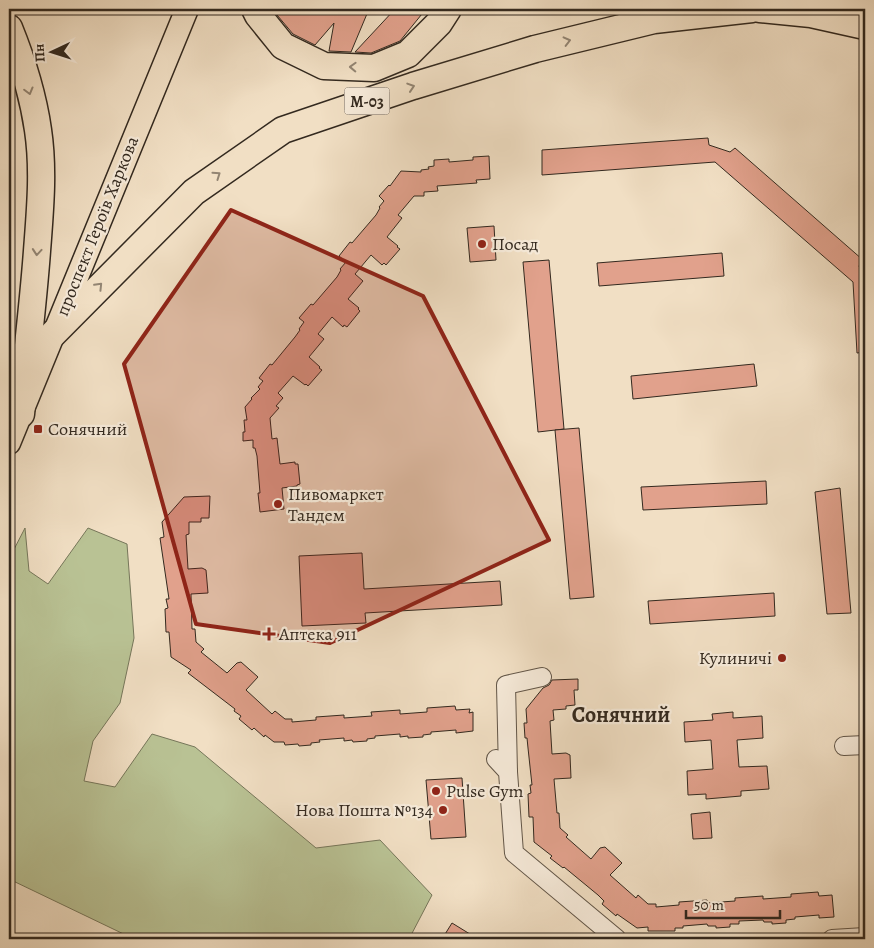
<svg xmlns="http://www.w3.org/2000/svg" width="874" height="948" viewBox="0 0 874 948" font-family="Alegreya,serif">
  <rect width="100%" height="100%" fill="#f1dfc4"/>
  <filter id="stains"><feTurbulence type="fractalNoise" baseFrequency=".004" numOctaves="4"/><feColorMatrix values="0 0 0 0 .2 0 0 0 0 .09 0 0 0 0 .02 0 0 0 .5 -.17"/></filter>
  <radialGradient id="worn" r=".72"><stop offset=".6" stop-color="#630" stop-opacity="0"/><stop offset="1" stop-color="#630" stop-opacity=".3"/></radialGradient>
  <path fill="#b9c294" stroke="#76765a" d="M25 528 29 571 48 584 88 528 127 544 134 638 120 703 93 741 84 781 115 787 152 734 195 747 316 848 380 840 432 895 409 939H134L9 879V559Z"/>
  <g fill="#e1a18c" stroke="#33291f">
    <path d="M272 9H369L351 52 329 51 334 23 315 45 293 34Z"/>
    <path d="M395 9H426L400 41 371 53 355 52Z"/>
    <path d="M708 138 709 145 730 152 735 148 863 260 859 266 865 279V352L857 353 853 282 715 162 542 175V150Z"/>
    <path d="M489 156 490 179 476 180 477 183 437 186 438 191 424 192V196H414L398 215 402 218 387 237 398 246 397 247 400 249 386 265 384 263 382 265 371 255 355 274 363 281 348 299 359 308 358 309 360 311 347 327 344 325 343 327 332 317 318 334 324 339 309 357 320 367 319 368 322 370 308 386 306 384 305 385 293 376 278 393 283 398 276 406 279 408 270 418 272 439 277 438 280 464 295 462V464H298L300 484 297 485V486L282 488 284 509 260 512 258 493H260L257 456 255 448H253V440L243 441V432H245L244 420H247L245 407 252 399 251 398 260 389 258 387 263 381 259 378 270 364 272 365 295 337 300 330 299 329 304 322 299 318 311 304 313 305 337 277 341 270 340 269 346 262 339 256 350 242 352 243 376 215 380 208 379 207 384 201 379 196 389 185 390 186 401 171 421 172V170L429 169 428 167 434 166V160L449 159V162L473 160V157Z"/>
    <path d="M494 226 496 260 470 262 467 228Z"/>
    <path d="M722 253 724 276 599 286 597 263Z"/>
    <path d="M549 260 564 429 538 432 523 262Z"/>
    <path d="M754 364 757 386 633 399 631 376Z"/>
    <path d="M579 428 594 597 570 599 555 430Z"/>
    <path d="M766 481 767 504 643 510 641 487Z"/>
    <path d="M840 488 851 613 827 614 815 492Z"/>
    <path d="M210 496 209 518H201V522H189V534L186 535 188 569 202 568 206 570 208 593 191 594 192 629H195L196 642 204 649 201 652 227 673 237 663 241 662 258 677 246 690 272 714 275 711 285 719H292V722L316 720V717L344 715V718L372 716 371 712 400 710V714L427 712V708L455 706 456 710 470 709 469 713 473 712V731L456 733V730L431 732V734L423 735V737L408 738V736L400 737V734L375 736V738L367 739V741L353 742 352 740 344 741V738L319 740 320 742 311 743V745L299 746 298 744 285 745 284 742H274L265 735 264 737 254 728 252 730 239 719 241 716 234 711 235 709 188 673 191 670 171 657 169 632H166L165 609 168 608 166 599H169L160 538 164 537 162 522 184 497Z"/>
    <path d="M362 553 364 589 500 581 502 605 365 613 366 623 302 626 299 556Z"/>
    <path d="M774 593 775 616 650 624 648 601Z"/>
    <path d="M578 679V690H574L575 705 566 706V709L553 710 554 720 550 721 552 754 566 753 570 755 571 778 554 779 557 813H559L560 828 568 835 566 837 591 859 600 848 605 847 622 863 610 875 636 898 638 895 648 904H656V907L679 905V902L707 900V903L735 901V898L763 896V899L791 897V894L818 892 819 896 832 895 834 917 819 918V915L795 917V919L786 920V923L772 924V922H764L763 920 739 921V924H730V927L716 928V926H708L707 924 683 926V928H675V931H648V927L637 928 617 914 616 916 602 904 604 901 598 895 564 867 563 868 550 858 552 856 534 842 533 817H529L528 794 531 793 530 785H532L528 748 527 738H525L524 723H527L526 709 543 688 549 685 552 680Z"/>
    <path d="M733 712V718L762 716 763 738 737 740 739 767 767 766 769 789 741 791V796L706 799V794L688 795 687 771 713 769 711 740 685 742 684 722 713 720 712 714Z"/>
    <path d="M462 778 466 837 431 839 426 780Z"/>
    <path d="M710 812 712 838 693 839 691 814Z"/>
    <path d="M452 923 478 939H442Z"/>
  </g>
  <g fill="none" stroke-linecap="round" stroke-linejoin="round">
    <defs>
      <g id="minor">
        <path d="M844 746 865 745"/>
        <path d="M496 759 508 772 514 853 617 939"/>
        <path d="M508 772 506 685 542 677"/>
        <path d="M832 939 865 937"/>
      </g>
      <path id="major" d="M9 443 187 9"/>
      <g id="highway">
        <path d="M255 9 258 15 283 46 324 66 374 68 408 54 439 23 448 9"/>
        <path d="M760 9 811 14 865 26"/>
        <path d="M9 28C22 60 33 95 38 130 44 170 40 211 37 251 33 306 26 360 21 414"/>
        <path d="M53 334 194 192 283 130 413 86 535 49 654 20 752 9"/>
      </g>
    </defs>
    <use href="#minor" stroke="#625648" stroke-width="20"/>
    <use href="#major" stroke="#33291f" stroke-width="25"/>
    <use href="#highway" stroke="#33291f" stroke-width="29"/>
    <use href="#minor" stroke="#f6ead9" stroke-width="18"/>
    <use href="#major" stroke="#f1dfc4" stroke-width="22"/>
    <use href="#highway" stroke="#f1dfc4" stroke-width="26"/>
  </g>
  <defs><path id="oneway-chevron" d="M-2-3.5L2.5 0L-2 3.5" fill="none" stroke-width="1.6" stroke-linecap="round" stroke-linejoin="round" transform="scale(1.25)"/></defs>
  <g stroke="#928472">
    <use href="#oneway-chevron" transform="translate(567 41) rotate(-14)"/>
    <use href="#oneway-chevron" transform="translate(353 67) rotate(-178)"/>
    <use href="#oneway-chevron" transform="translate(411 87) rotate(-18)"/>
    <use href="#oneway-chevron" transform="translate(29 91) rotate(75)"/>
    <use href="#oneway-chevron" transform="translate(217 175) rotate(-35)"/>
    <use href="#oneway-chevron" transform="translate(37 252) rotate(95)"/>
    <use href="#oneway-chevron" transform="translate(99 286) rotate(-46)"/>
  </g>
  <path fill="#8f2418" fill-opacity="0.2" stroke="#8f2418" stroke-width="4" stroke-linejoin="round" d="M231 210 423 296 549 540 330 643 196 624 124 364Z"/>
  <g fill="#8f2418" stroke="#f6ead9" stroke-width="2">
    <circle cx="482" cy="244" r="5"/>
    <rect x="33" y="424" width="10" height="10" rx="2.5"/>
    <circle cx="278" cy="504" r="5"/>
    <path d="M266.5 626.5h5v5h5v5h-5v5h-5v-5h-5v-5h5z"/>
    <circle cx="782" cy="658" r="5"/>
    <circle cx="436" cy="791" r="5"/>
    <circle cx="443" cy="810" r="5"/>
  </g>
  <g text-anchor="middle" stroke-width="4.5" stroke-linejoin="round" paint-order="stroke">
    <rect fill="#f6ead9" stroke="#6e6357" stroke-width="1" x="344.5" y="87.5" width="45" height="27" rx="4"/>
    <g font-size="16" font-weight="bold" fill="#33291f">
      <text x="367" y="107">М-03</text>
    </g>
    <g font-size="18" fill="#33291f" stroke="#f6ead9">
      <text transform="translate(97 226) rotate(-68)" y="6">проспект Героїв Харкова</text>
    </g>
    <g font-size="18" fill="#33291f" stroke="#f6ead9" text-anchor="start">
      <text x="492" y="250">Посад</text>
      <text x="48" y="435">Сонячний</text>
      <text x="288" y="500">Пивомаркет<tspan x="288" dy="21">Тандем</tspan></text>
      <text x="279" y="640">Аптека 911</text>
      <text x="772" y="664" text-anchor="end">Кулиничі</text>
      <text x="446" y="797">Pulse Gym</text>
      <text x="433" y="816" text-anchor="end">Нова Пошта №134</text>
    </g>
    <g font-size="22" font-weight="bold" fill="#33291f" stroke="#f6ead9">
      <text x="621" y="722">Сонячний</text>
    </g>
  </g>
  <rect width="874" height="948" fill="none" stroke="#f1dfc4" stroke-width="30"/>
  <rect x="10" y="10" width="854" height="928" fill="none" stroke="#33291f" stroke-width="2.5"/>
  <rect x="15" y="15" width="844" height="918" fill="none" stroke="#33291f"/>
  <g transform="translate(52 52) rotate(266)" stroke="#f6ead9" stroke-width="4" paint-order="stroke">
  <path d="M0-4L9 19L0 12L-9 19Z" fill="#33291f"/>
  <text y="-8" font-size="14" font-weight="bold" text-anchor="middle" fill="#33291f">Пн</text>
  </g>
  <path d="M686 910v8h94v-8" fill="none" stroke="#33291f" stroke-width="2.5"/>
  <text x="694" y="910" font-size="15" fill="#33291f" stroke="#f6ead9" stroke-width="4" paint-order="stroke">50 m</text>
  <rect width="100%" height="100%" filter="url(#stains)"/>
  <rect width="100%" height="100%" fill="url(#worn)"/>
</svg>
